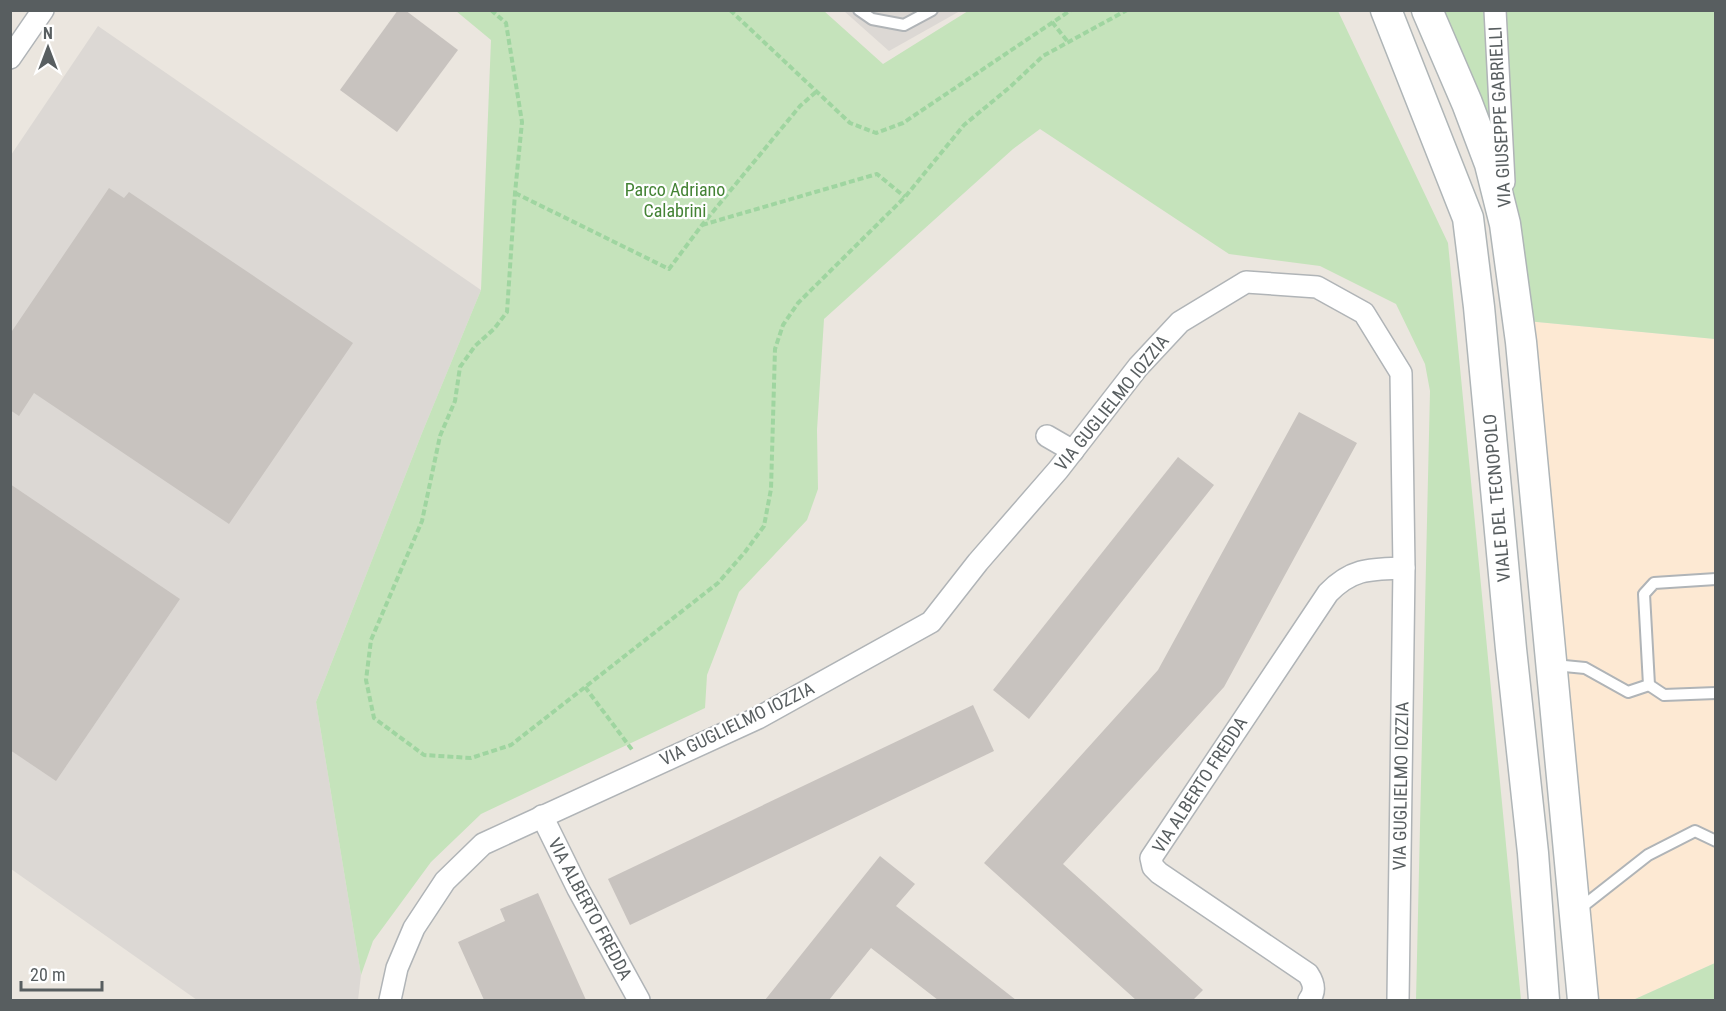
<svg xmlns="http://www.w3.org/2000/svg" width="1726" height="1011" viewBox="0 0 1726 1011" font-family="'Roboto Condensed',sans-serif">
  <rect width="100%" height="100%" fill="#ebe6df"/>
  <path fill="#fde9d3" d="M1517 320 1715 339V963L1633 1000H1583Z"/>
  <g fill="#dcd8d4">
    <path d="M844 11H960L889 51Z"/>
    <path d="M98 26 481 290 422 433 316 702 361 975 358 1000H197L11 869V155Z"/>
  </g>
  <g fill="#c5e3bb">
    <path d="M456 11H824L883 64 968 11H1338L1448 243 1521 1000H1416L1430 391 1425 364 1396 304 1320 266 1229 254 1040 129 1013 149 824 319 817 430 818 489 807 520 739 592 707 675 705 708 481 814 431 862 373 941 361 975 316 702 422 433 481 290 491 40Z"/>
    <path d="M1425 11H1715V339L1517 320 1505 224Z"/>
    <path d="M1715 963V1000H1633Z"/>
  </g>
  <g fill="#c8c3bf">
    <path d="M398 10H405L458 50 397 132 340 90Z"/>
    <path d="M109 188 124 198 129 192 353 343 229 524 34 393 19 416 10 410V334Z"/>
    <path d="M1299 412 1357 443 1224 687 1063 864 1203 990 1193 1000H1136L984 863 1158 670Z"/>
    <path d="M1178 457 1214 485 1029 719 993 690Z"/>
    <path d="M10 484 180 599 56 781 10 750Z"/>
    <path d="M973 705 994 751 630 925 608 879Z"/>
    <path d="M880 856 915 884 896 906 1016 1000H938L871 948 829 1000H765Z"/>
    <path d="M538 893 586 1000H484L458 942 505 921 500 909Z"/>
  </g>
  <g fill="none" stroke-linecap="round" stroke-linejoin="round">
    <defs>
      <g id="lane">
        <path d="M859 10 872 19 904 25 932 10"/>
        <path d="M1554 665 1585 668 1628 692 1649 685 1644 594 1654 583 1716 579"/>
        <path d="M1649 685 1664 695 1716 693"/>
        <path d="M1578 910 1648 855 1695 831 1716 841"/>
      </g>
      <g id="street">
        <path d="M1495 10 1504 182"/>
        <path d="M10 58 43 10"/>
        <path d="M1047 436 1073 451"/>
        <path d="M542 816 578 889 639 1000"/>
        <path d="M390 1000 397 968 414 928 445 881 483 844 758 718 931 622 978 562 1058 470 1138 367 1180 322 1246 282 1317 287 1364 313 1401 373 1404 568 1398 1000"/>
        <path d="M1309 1000C1316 991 1314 983 1308 974L1159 873 1153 867 1151 858 1328 593C1352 568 1371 569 1404 568"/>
      </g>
      <g id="secondary">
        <path d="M1386 10 1468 218 1479 307 1511 649 1533 853 1544 1000"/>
        <path d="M1427 10 1467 103 1490 164 1505 224 1521 342 1583 1000"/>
      </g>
    </defs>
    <use href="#lane" stroke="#b0b4b7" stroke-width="14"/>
    <use href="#street" stroke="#b0b4b7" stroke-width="24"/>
    <use href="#secondary" stroke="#afb5b7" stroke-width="33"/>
    <g stroke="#9fd5a0" stroke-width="4" stroke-dasharray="6 3" stroke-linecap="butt">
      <path d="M491 10 506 23 522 122 515 193 507 312 494 329 475 346 460 367 455 401 440 436 422 521 371 640 366 680 374 718 424 755 471 758 511 745 718 583 745 552 764 526 771 489 775 349 783 325 798 303 905 197 964 125 1010 87 1043 56 1127 10"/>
      <path d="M730 10 850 123 876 133 903 123 1071 10"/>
      <path d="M1052 22 1068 42"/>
      <path d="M515 193 669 269 702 225 800 106 817 91"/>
      <path d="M702 225 877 174 905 197"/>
      <path d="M585 687 633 751"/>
    </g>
    <use href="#lane" stroke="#fff" stroke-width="10"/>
    <use href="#street" stroke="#fff" stroke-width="21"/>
    <use href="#secondary" stroke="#fff" stroke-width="30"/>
  </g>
  <g text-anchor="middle" stroke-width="4.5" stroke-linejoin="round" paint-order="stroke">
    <g font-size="18" fill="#585e60" stroke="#fff">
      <text transform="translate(1500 117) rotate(-93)" y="6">VIA GIUSEPPE GABRIELLI</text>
      <text transform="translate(1112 403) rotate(-51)" y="6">VIA GUGLIELMO IOZZIA</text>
      <text transform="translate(1497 498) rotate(-95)" y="6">VIALE DEL TECNOPOLO</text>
      <text transform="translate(737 724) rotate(-26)" y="6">VIA GUGLIELMO IOZZIA</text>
      <text transform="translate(1200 785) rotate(-57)" y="6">VIA ALBERTO FREDDA</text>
      <text transform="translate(1401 786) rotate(-89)" y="6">VIA GUGLIELMO IOZZIA</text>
      <text transform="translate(590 909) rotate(62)" y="6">VIA ALBERTO FREDDA</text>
    </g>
    <g font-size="18" fill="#448335" stroke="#fff">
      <text x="675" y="196">Parco Adriano<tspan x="675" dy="21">Calabrini</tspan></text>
    </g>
  </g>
  <rect width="1726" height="1011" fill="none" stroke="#585e60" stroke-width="24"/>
  <g transform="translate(48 48)" stroke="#ffffff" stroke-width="4.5" paint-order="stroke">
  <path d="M0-4.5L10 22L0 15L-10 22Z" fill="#585e60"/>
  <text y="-9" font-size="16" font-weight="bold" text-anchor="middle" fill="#585e60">N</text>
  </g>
  <path d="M21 981v9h81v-9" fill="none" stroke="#585e60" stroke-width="3"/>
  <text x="30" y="981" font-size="18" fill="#585e60" stroke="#ffffff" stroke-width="4.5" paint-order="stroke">20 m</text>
</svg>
